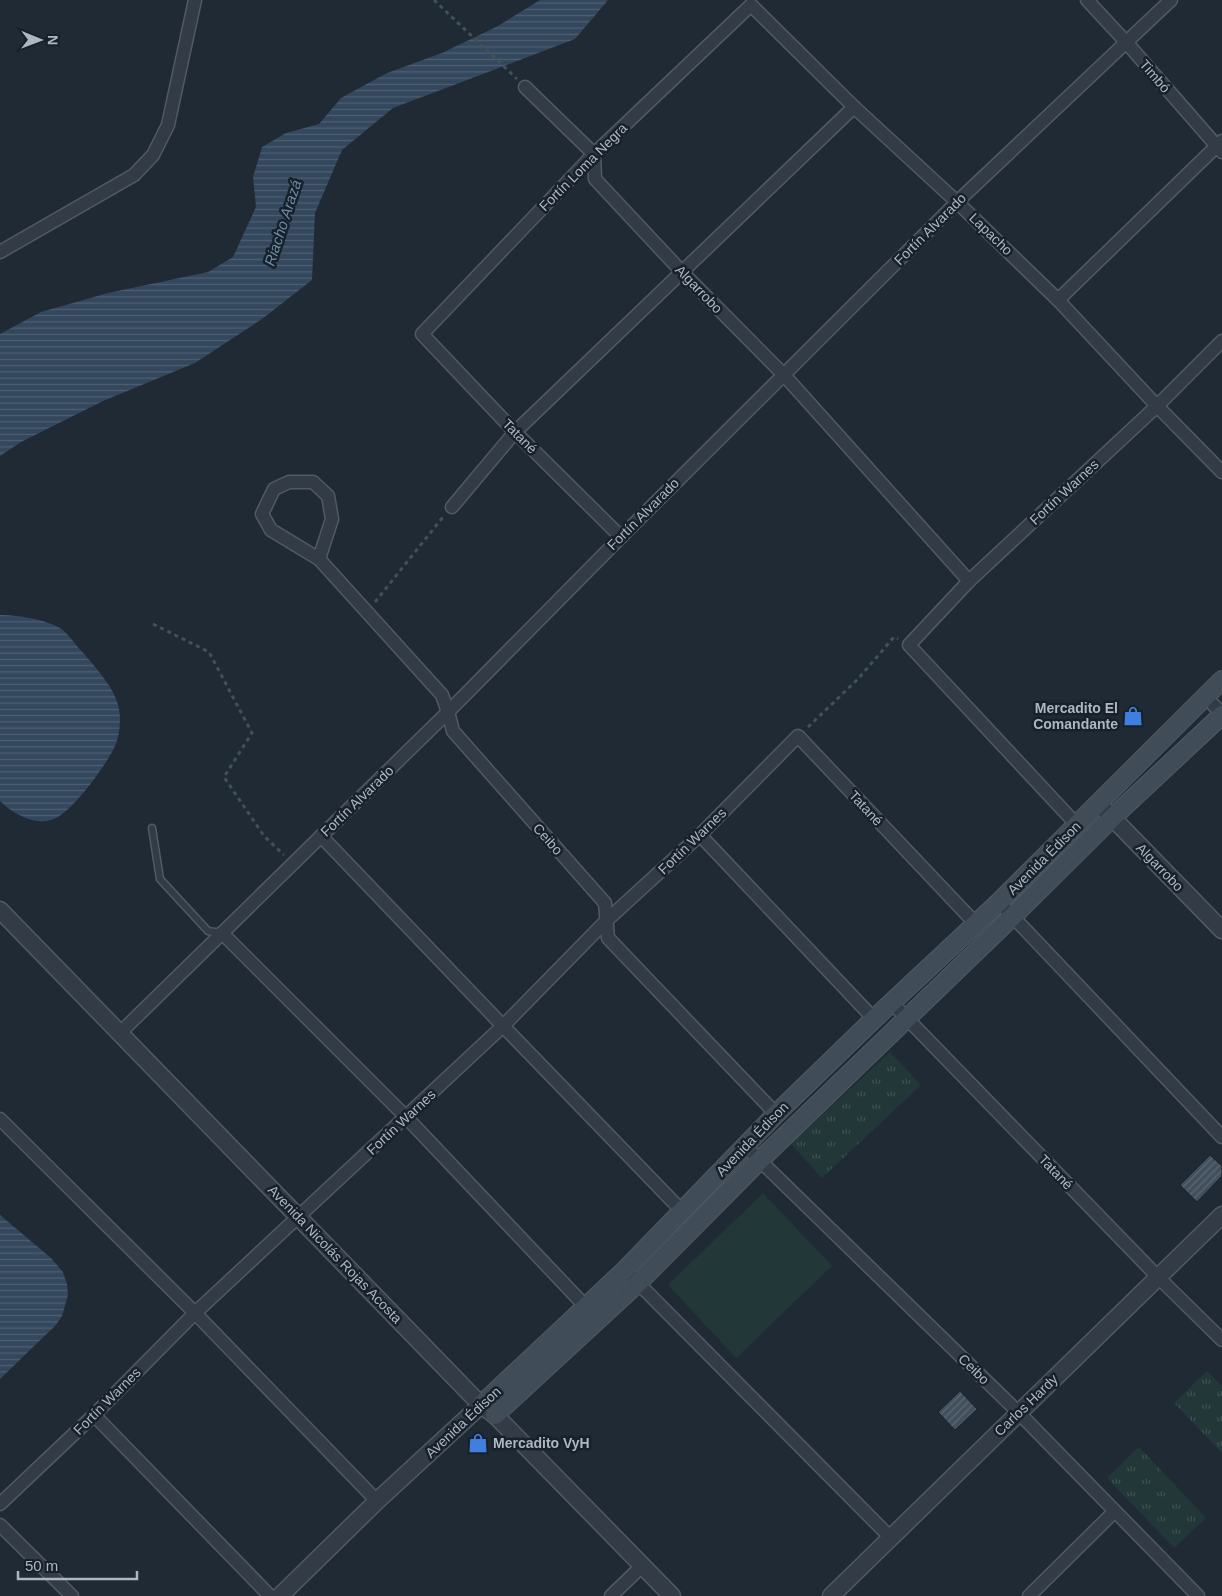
<svg xmlns="http://www.w3.org/2000/svg" width="1222" height="1596" viewBox="0 0 1222 1596" font-family="Arial,sans-serif">
  <defs>
    <pattern id="grass-tufts" width="24" height="20" patternUnits="userSpaceOnUse" patternTransform="scale(1.25)"><rect width="24" height="20" fill="#223737"/><path d="M3 7l-1-3M5 7V3M7 7l1-3M15 17l-1-3M17 17v-4M19 17l1-3" fill="none" stroke="#3f5252"/></pattern>
    <pattern id="water-rules" width="6" height="5" patternUnits="userSpaceOnUse" patternTransform="scale(1.25)"><rect width="6" height="5" fill="#33475d"/><path d="M0 2.5h6" fill="none" stroke="#4e5f73"/></pattern>
    <pattern id="building-hatch" width="6" height="6" patternUnits="userSpaceOnUse" patternTransform="scale(1.25)"><rect width="6" height="6" fill="#42505d"/><path d="M-1 1l2-2M0 6l6-6M5 7l2-2" fill="none" stroke="#5b6773"/></pattern>
  </defs>
  <rect width="100%" height="100%" fill="#1f2a35"/>
  <g fill="url(#grass-tufts)">
    <path d="M890 1052 921 1085 822 1178 791 1144Z"/>
    <path d="M1207 1371 1222 1386V1453L1174 1403Z"/>
    <path d="M1139 1447 1206 1518 1174 1548 1107 1478Z"/>
  </g>
  <path fill="#223737" d="M763 1193 832 1266 736 1358 668 1285Z"/>
  <g fill="url(#water-rules)">
    <path d="M540 0H608L575 39 393 108 342 150 315 213 312 280 262 319 195 363 103 401 21 442 0 456V334L41 312 108 293 208 272 233 257 256 207 253 177 262 147 286 133 319 124 341 98 387 73 442 53 498 26Z"/>
    <path d="M0 615C17 615 53 620 65 632 72 639 78 648 85 655 97 669 116 690 119 709 121 721 120 735 115 746 107 764 70 816 51 820 32 825 12 813 0 801Z"/>
    <path d="M0 1215 51 1258 63 1272 67 1284 68 1295 62 1316 56 1325 0 1379Z"/>
  </g>
  <g fill="url(#building-hatch)" stroke="#1a232c">
    <path d="M1210 1155 1222 1166V1176L1197 1202 1180 1185Z"/>
    <path d="M960 1391 977 1409 955 1430 938 1412Z"/>
  </g>
  <g fill="none" stroke-linecap="round" stroke-linejoin="round">
    <defs>
      <path id="service" d="M152 828 160 879 208 931 221 933"/>
      <g id="minor">
        <path d="M1087 0 1126 42 1222 152"/>
        <path d="M525 87 594 154 595 179 681 271 784 375 969 581"/>
        <path d="M0 252 134 175 153 155 168 125 195 0"/>
        <path d="M1058 300 1222 141"/>
        <path d="M452 507 515 432 854 107"/>
        <path d="M621 537 515 432 422 334 594 154 751 5 854 107 957 202 1058 300 1157 406 1222 472"/>
        <path d="M319 559 332 519 328 496 313 482H289L274 489 262 514 271 530 319 559 442 695 448 712 453 731 605 903 608 938 776 1114"/>
        <path d="M1205 696 1222 714"/>
        <path d="M1077 825 909 645 969 581 1157 406 1222 341"/>
        <path d="M700 835 874 1019"/>
        <path d="M321 836 503 1026 682 1211"/>
        <path d="M999 902 1222 1137"/>
        <path d="M222 933 406 1117 586 1307"/>
        <path d="M892 1003 1158 1277 1222 1340"/>
        <path d="M120 1033 448 712 621 537 957 202 1171 0"/>
        <path d="M0 1119 195 1313 377 1501"/>
        <path d="M745 1146 1019 1413 1198 1596"/>
        <path d="M632 1277 891 1538"/>
        <path d="M94 1415 270 1596"/>
        <path d="M0 1504 94 1415 195 1313 503 1026 606 921 700 835 798 736 976 924"/>
        <path d="M0 1525 72 1596"/>
        <path d="M611 1596 642 1566"/>
        <path d="M1029 1596 1114 1512"/>
      </g>
      <g id="tertiary">
        <path d="M1099 804 1222 930"/>
        <path d="M0 910 481 1405 495 1415 672 1596"/>
        <path d="M280 1596 377 1501 481 1405"/>
        <path d="M831 1596 1222 1215"/>
      </g>
      <g id="secondary">
        <path d="M481 1405 625 1270 776 1114 874 1019 999 902 1222 680"/>
        <path d="M495 1415 638 1283 760 1160 1012 917 1112 818 1222 715"/>
      </g>
    </defs>
    <use href="#service" stroke="#505a64" stroke-width="9"/>
    <use href="#minor" stroke="#505a64" stroke-width="15"/>
    <use href="#tertiary" stroke="#505a64" stroke-width="19"/>
    <use href="#secondary" stroke="#505a64" stroke-width="20"/>
    <g stroke="#3f5354" stroke-width="3" stroke-dasharray="4 4" stroke-linecap="butt">
      <path d="M434 0 517 79"/>
      <path d="M375 602 443 517"/>
      <path d="M153 624 209 652 252 733 224 777 264 836 284 855"/>
      <path d="M808 727 858 679 894 637 898 639"/>
    </g>
    <use href="#service" stroke="#333c46" stroke-width="6"/>
    <use href="#minor" stroke="#333c46" stroke-width="12"/>
    <use href="#tertiary" stroke="#333c46" stroke-width="16"/>
    <use href="#secondary" stroke="#414c59" stroke-width="18"/>
  </g>
  <defs>
    <symbol id="shop-bare" viewBox="-9 -9 18 18"><path d="M-5-2.5h2.3a2.7 3.5 0 0 1 5.4 0H5L5.5 6h-11ZM-1.5-2.5h3a1.5 2.3 0 0 0-3 0Z" fill="#3f7fe0" stroke="#18212a" stroke-width="2.5" paint-order="stroke"/></symbol>
  </defs>
  <g fill-rule="evenodd">
    <use href="#shop-bare" x="1119" y="702" width="28" height="28"/>
    <use href="#shop-bare" x="464" y="1429" width="28" height="28"/>
  </g>
  <g text-anchor="middle" stroke-width="5" stroke-linejoin="round" paint-order="stroke">
    <g font-size="14" fill="#acb7c3" stroke="#18212a">
      <text transform="translate(1155 76) rotate(49)" y="5">Timbó</text>
      <text transform="translate(583 167) rotate(-45)" y="5">Fortín Loma Negra</text>
      <text transform="translate(930 229) rotate(-45)" y="5">Fortín Alvarado</text>
      <text transform="translate(991 234) rotate(44)" y="5">Lapacho</text>
      <text transform="translate(699 289) rotate(46)" y="5">Algarrobo</text>
      <text transform="translate(520 436) rotate(45)" y="5">Tatané</text>
      <text transform="translate(1064 492) rotate(-43)" y="5">Fortín Warnes</text>
      <text transform="translate(643 514) rotate(-45)" y="5">Fortín Alvarado</text>
      <text transform="translate(357 801) rotate(-44)" y="5">Fortín Alvarado</text>
      <text transform="translate(866 808) rotate(47)" y="5">Tatané</text>
      <text transform="translate(548 839) rotate(48)" y="5">Ceibo</text>
      <text transform="translate(692 841) rotate(-44)" y="5">Fortín Warnes</text>
      <text transform="translate(1044 858) rotate(-45)" y="5">Avenida Édison</text>
      <text transform="translate(1160 867) rotate(46)" y="5">Algarrobo</text>
      <text transform="translate(401 1122) rotate(-43)" y="5">Fortín Warnes</text>
      <text transform="translate(752 1139) rotate(-46)" y="5">Avenida Édison</text>
      <text transform="translate(1056 1172) rotate(46)" y="5">Tatané</text>
      <text transform="translate(335 1254) rotate(46)" y="5">Avenida Nicolás Rojas Acosta</text>
      <text transform="translate(974 1369) rotate(44)" y="5">Ceibo</text>
      <text transform="translate(107 1401) rotate(-45)" y="5">Fortín Warnes</text>
      <text transform="translate(1026 1405) rotate(-44)" y="5">Carlos Hardy</text>
      <text transform="translate(463 1422) rotate(-43)" y="5">Avenida Édison</text>
    </g>
    <g font-size="14" font-weight="bold" fill="#acb7c3" stroke="#18212a" text-anchor="end">
      <text x="1118" y="713">Mercadito El<tspan x="1118" dy="16">Comandante</tspan></text>
      <text x="493" y="1448" text-anchor="start">Mercadito VyH</text>
    </g>
    <g font-size="15" font-style="italic" fill="#6d8aa7" stroke="#18212a">
      <text transform="translate(283 223) rotate(-72)" y="5">Riacho Arazá</text>
    </g>
  </g>
  <g transform="translate(40 40) rotate(91)" stroke="#18212a" stroke-width="4" paint-order="stroke">
  <path d="M0-4L9 19L0 12L-9 19Z" fill="#acb7c3"/>
  <text y="-8" font-size="14" font-weight="bold" text-anchor="middle" fill="#acb7c3">N</text>
  </g>
  <path d="M18 1571v8h119v-8" fill="none" stroke="#acb7c3" stroke-width="2.5"/>
  <text x="25" y="1571" font-size="15" fill="#acb7c3" stroke="#18212a" stroke-width="4" paint-order="stroke">50 m</text>
</svg>
